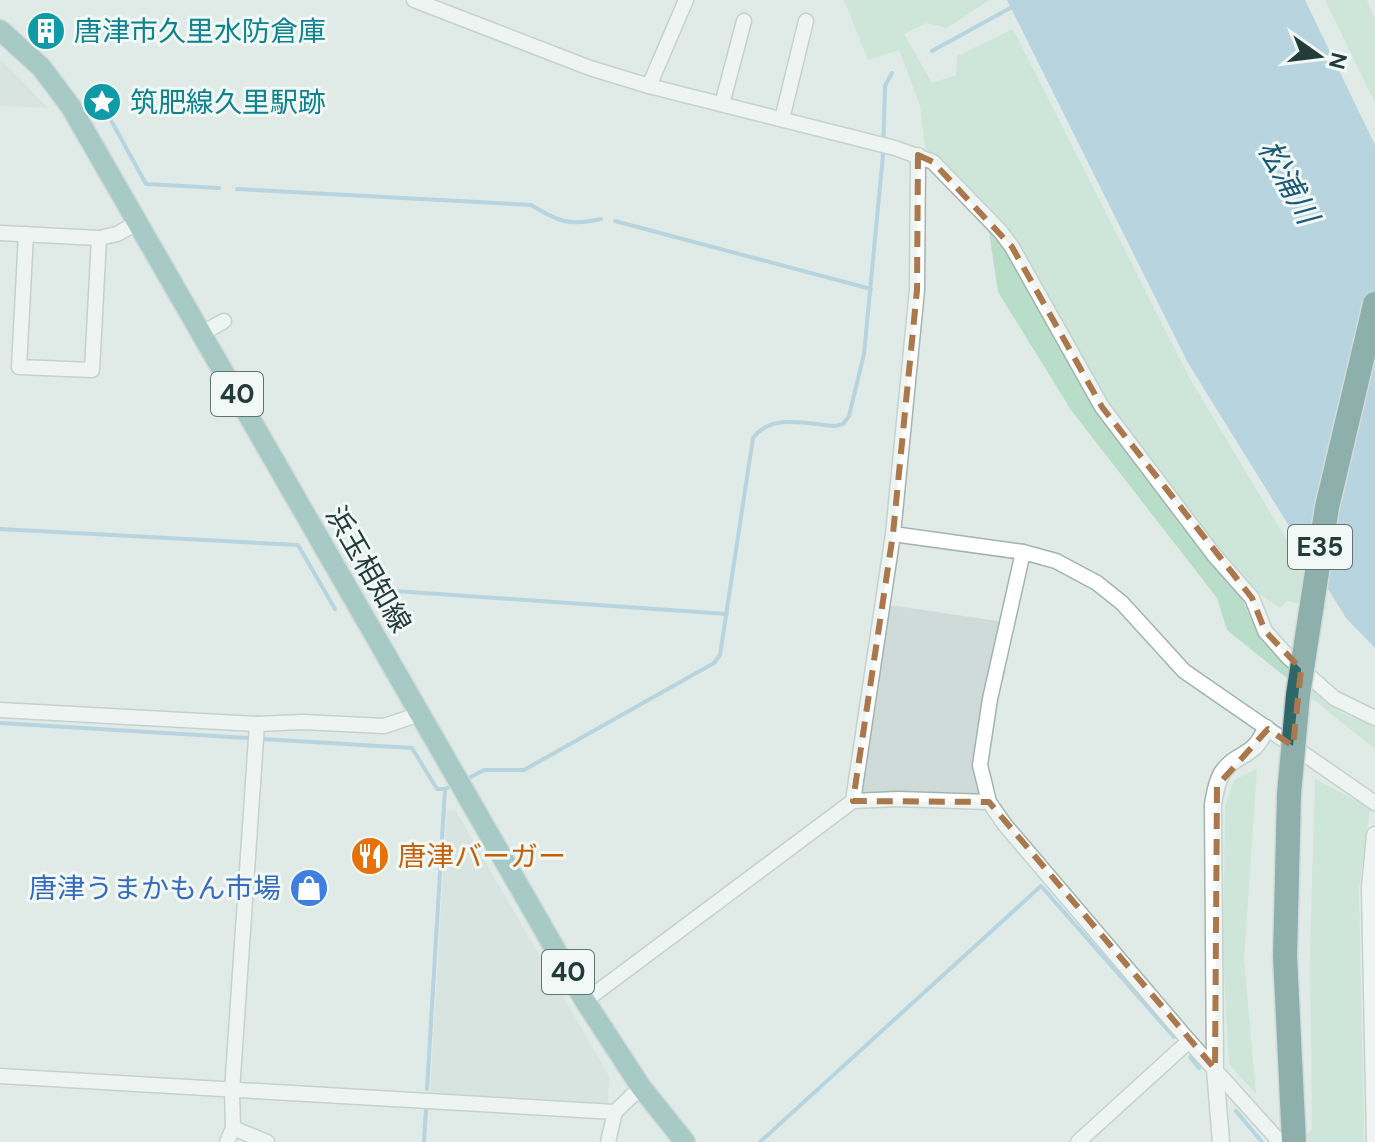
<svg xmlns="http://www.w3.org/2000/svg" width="1375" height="1142" viewBox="0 0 1375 1142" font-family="'DM Sans','Noto Sans JP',sans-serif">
  <rect width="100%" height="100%" fill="#e0ebe8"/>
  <g fill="#cedbd8">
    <path d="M0 59 48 108 0 106Z"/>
    <path d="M876 603 1004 622 977 740 974 775 985 807 848 797Z"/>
    <path d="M447 810 456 811 609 1076 608 1105 430 1094Z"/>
  </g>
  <g fill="#b8ddc9">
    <path d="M844 0H989L947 28 927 23 904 34 932 83 956 75 957 56 1013 29 1189 377 1328 609 1287 601 1280 608 1251 588 1242 599 1261 640 1341 713 1375 726V749L1227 630 1217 598 1071 410 998 292 985 205 925 148 920 106 899 50 868 60Z"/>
    <path d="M1325 0H1367L1375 19V103Z"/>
    <path d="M1257 769 1244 959 1256 1094 1229 1064 1223 958 1225 807 1234 780Z"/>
    <path d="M1315 779 1370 808 1359 889 1364 1142H1300L1312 1129 1310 952Z"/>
  </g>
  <path fill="#87b8d2" d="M1007 0H1305L1375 145V648L1346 618 1188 363Z"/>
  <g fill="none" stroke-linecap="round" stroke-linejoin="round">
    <g stroke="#87b8d2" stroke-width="4">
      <path d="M932 51 1014 6"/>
      <path d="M107 113 146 184 219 188"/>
      <path d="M237 189 531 205C559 222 569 226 601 219"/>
      <path d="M615 221 871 289"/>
      <path d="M0 529 298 545 335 609"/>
      <path d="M381 590 727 614"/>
      <path d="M0 723 412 748 437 789H445L453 785"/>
      <path d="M465 780 484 770H524L714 663 720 655 753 438C771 413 808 424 835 426L843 424 849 416 864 354 883 155 885 86 892 73"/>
      <path d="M1190 1057 1199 1068"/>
      <path d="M427 1089 445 789"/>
      <path d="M1236 1111 1262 1142"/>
      <path d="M424 1142 426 1109"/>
      <path d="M760 1142 1041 886 1174 1037"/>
    </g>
    <defs>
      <g id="minor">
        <path d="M414 0 590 68 649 86 895 148 933 162 1000 231 1012 247 1102 407 1214 555 1252 598 1265 631 1288 657 1334 698 1375 718"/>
        <path d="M649 86 686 0"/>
        <path d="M722 104 744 21"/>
        <path d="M782 119 806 21"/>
        <path d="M0 233 99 238 117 234 137 223"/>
        <path d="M26 234 19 367 92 370 99 238"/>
        <path d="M202 333 224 321"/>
        <path d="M893 534 1023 552 1056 561 1097 583 1122 603 1184 671 1375 803"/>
        <path d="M1023 552 990 699 980 765 989 802 1005 825 1189 1041 1280 1142"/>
        <path d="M0 710 257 724 303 722 384 726 420 714"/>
        <path d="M853 801 893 534 917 290 918 155"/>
        <path d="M585 1001 853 801 898 799 989 802"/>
        <path d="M0 1076 615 1112"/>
        <path d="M233 1128 267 1142"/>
        <path d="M227 1142 233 1128 232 1091 257 724"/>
        <path d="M608 1142 615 1112 641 1087"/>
        <path d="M1078 1142 1189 1041"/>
      </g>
      <g id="tertiary">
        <path d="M1221 1142 1215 1069 1213 804C1215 794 1216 783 1222 773 1237 751 1254 759 1266 728"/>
        <path d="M1375 1142 1370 888 1375 835"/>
      </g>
      <path id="primary" d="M0 30 41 67 71 107 585 1001 641 1087 685 1142"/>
      <path id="motorway" d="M1289 794 1285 956 1294 1142"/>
    </defs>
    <use href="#minor" stroke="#a3b3b0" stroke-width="17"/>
    <use href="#tertiary" stroke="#a3b3b0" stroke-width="19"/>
    <use href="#primary" stroke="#c1c8c8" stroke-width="23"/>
    <use href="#motorway" stroke="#c1c8c8" stroke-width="27"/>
    <use href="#minor" stroke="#fff" stroke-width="14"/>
    <use href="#tertiary" stroke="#fff" stroke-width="16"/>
    <use href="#primary" stroke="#64a29d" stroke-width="20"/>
    <use href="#motorway" stroke="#2c6867" stroke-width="24"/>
    <defs>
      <path id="motorway-bridge" d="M1289 794 1298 695 1327 507 1375 304"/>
    </defs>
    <use href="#motorway-bridge" stroke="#c1c8c8" stroke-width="27" stroke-linecap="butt"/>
    <use href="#motorway-bridge" stroke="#2c6867" stroke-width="24"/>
  </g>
  <path d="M0 0H1375V1142H0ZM918 155 933 162 1012 247 1102 407 1252 598 1265 631 1301 669 1293 746 1268 729 1217 786 1215 1069 989 802 853 801 893 534 917 290Z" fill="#e0ebe8" fill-opacity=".55" fill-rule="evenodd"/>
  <path fill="none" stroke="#aa784c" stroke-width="6" stroke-dasharray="16 10" stroke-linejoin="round" d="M918 155 933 162 1012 247 1102 407 1252 598 1265 631 1301 669 1293 746 1268 729 1217 786 1215 1069 989 802 853 801 893 534 917 290Z"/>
  <defs>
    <symbol id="building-disc" viewBox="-11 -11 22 22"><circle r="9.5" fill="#0f9aa8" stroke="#f1f8f5"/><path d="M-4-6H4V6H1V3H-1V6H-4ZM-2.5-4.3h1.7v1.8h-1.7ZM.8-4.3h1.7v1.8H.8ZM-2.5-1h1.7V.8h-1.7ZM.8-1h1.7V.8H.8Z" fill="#fff"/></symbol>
    <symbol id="sight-disc" viewBox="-11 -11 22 22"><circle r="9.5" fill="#0f9aa8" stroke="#f1f8f5"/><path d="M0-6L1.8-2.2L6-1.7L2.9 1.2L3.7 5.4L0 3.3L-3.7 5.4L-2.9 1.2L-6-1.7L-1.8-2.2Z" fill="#fff"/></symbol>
    <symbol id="restaurant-disc" viewBox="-11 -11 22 22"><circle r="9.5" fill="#e8710a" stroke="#f1f8f5"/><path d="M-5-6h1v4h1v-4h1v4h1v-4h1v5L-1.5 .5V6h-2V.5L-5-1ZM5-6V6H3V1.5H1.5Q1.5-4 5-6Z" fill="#fff"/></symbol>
    <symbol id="shop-disc" viewBox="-11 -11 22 22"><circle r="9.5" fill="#3f7fe0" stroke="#f1f8f5"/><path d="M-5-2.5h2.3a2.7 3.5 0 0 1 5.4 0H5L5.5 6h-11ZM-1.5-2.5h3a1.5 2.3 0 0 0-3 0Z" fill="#fff"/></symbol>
  </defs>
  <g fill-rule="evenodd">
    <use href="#building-disc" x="24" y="9" width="44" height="44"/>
    <use href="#sight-disc" x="80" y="80" width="44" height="44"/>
    <use href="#restaurant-disc" x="348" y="834" width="44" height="44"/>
    <use href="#shop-disc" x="287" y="866" width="44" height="44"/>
  </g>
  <g text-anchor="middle" stroke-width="6" stroke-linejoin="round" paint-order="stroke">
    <g fill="#f1f8f5" stroke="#5f7471" stroke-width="2">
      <rect x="211" y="372" width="52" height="44" rx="6"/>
      <rect x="1288" y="525" width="64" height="44" rx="6"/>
      <rect x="542" y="950" width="52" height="44" rx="6"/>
    </g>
    <g font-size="26" font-weight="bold" fill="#213c39">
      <text x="237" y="403">40</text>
      <text x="1320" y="556">E35</text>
      <text x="568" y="981">40</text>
    </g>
    <g font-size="28" fill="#0d838f" stroke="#f1f8f5" text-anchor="start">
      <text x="74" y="41">唐津市久里水防倉庫</text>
      <text x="130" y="112">筑肥線久里駅跡</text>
    </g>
    <g font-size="28" fill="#213c39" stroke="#f1f8f5">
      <text transform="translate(369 569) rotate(60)" y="10">浜玉相知線</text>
    </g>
    <g font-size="28" fill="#c56008" stroke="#f1f8f5" text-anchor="start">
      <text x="398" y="866">唐津バーガー</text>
    </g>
    <g font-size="28" fill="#366cbe" stroke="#f1f8f5" text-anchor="end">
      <text x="281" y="898">唐津うまかもん市場</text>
    </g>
    <g font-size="30" font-style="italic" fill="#1a5778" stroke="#f1f8f5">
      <text transform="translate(1288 182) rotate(61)" y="10">松浦川</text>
    </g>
  </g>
  <g transform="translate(1319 56) rotate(104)" stroke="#f1f8f5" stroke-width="6" paint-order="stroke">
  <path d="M0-6L14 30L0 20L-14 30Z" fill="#213c39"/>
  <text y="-12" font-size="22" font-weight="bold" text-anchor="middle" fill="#213c39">N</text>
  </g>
</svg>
